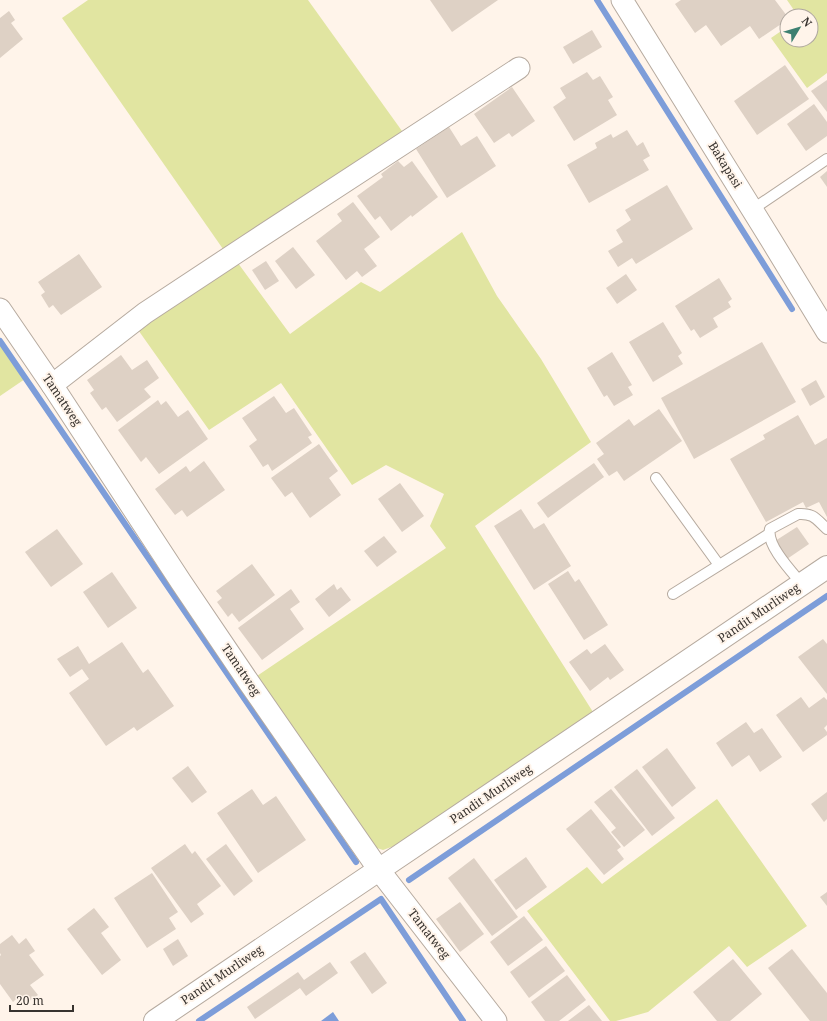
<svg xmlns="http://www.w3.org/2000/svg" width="827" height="1021" viewBox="0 0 827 1021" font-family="'Noto Serif',serif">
  <rect width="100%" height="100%" fill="#fff4ea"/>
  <g fill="#e1e5a1">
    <path d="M88 0H308L402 131 376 152 223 249 62 18Z"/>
    <path d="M787 0H827V73L807 88 771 38 787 27V40H811V16H798Z"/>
    <path d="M462 232 497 296 541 359 591 442 475 526 593 712 394 846 383 850 374 847 254 678 446 548 430 526 444 494 386 465 352 485 281 383 209 430 136 327 235 259 290 334 361 282 380 292Z"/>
    <path d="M0 341 25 379 0 396Z"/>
    <path d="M717 799 807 926 747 967 729 946 648 1012 616 1021H610L527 911 587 867 602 884Z"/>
  </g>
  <path fill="#7d9dd9" d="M333 1012 339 1021H321Z"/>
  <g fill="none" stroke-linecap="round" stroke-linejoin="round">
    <g stroke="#7d9dd9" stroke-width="6">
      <path d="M597 0 792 309"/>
      <path d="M0 341 356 862"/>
      <path d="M409 880 827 596"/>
      <path d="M199 1021 381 899 463 1021"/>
    </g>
  </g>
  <g fill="#ded1c5">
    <path d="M430 0H498L452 32Z"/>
    <path d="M681 0H775L787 16V20L759 39 750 26 721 46 706 25 695 33 675 4Z"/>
    <path d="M9 11 15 20 11 23 23 39 0 58V18Z"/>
    <path d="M592 30 602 47 573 64 563 47Z"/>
    <path d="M785 65 809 99 757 135 734 101Z"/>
    <path d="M587 72 593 80 600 76 613 97 608 100 617 115 574 141 553 107 566 98 560 88Z"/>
    <path d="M827 80V112L811 91Z"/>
    <path d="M512 87 535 121 512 137 509 133 494 143 474 114Z"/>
    <path d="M814 104 827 122V136L806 151 787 124Z"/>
    <path d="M449 127 461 146 477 136 496 166 447 198 416 149Z"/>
    <path d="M627 130 637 146 643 142 650 156 643 160 649 170 589 203 567 165 597 148 595 143 611 134 613 138Z"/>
    <path d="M398 161 404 167 412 161 438 197 412 217 411 215 391 231 380 216 375 220 357 196 383 177 381 174Z"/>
    <path d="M827 171V187L820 177Z"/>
    <path d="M667 185 693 229 636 264 632 258 618 267 608 251 623 242 616 230 631 220 625 210Z"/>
    <path d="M353 202 380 237 364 249 377 266 362 277 357 271 346 280 316 241 342 221 337 214Z"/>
    <path d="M293 247 315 275 296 289 275 261Z"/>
    <path d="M79 254 102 287 61 315 53 305 49 308 41 295 45 292 38 282Z"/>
    <path d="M266 261 279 281 265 290 252 270Z"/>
    <path d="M626 274 637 290 617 304 606 288Z"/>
    <path d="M719 278 732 299 728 302 731 307 713 318 718 327 700 338 694 329 691 331 675 306Z"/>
    <path d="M663 322 682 353 678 356 683 364 653 382 629 342Z"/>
    <path d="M762 342 796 402 694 459 661 398Z"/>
    <path d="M612 352 632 385 628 387 633 395 614 406 607 395 604 397 587 368Z"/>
    <path d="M121 355 132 370 147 360 159 378 144 389 151 397 117 422 106 407 102 410 90 393 94 390 87 380Z"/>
    <path d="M816 380 825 397 810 406 801 389Z"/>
    <path d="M274 396 286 413 294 408 312 435 308 437 312 443 272 471 268 464 263 467 249 446 257 440 242 418Z"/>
    <path d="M158 400 161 405 166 401 178 417 188 410 208 439 159 474 146 457 141 462 118 430Z"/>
    <path d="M659 409 682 441 624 481 617 471 609 476 597 459 604 454 596 443 629 419 634 426Z"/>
    <path d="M798 415 815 445 827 438V517L819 502 806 508 803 502 766 522 730 459 765 439 763 435Z"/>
    <path d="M319 444 338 471 329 478 341 495 310 518 292 492 285 497 271 478Z"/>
    <path d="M204 461 225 490 187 517 182 510 175 515 155 489 186 466 190 472Z"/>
    <path d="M594 463 604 477 548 518 537 503Z"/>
    <path d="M400 483 424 516 402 532 378 499Z"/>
    <path d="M521 509 534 529 544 523 571 566 534 590 494 526Z"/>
    <path d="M797 527 809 544 787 559 775 541Z"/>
    <path d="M57 529 83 564 51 587 25 552Z"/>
    <path d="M384 536 397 552 377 567 364 551Z"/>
    <path d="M252 564 275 595 239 622 232 613 228 617 217 602 222 598 216 591Z"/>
    <path d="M568 571 575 582 579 579 608 625 584 640 548 584Z"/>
    <path d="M112 572 137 608 108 628 83 592Z"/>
    <path d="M334 584 337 590 341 587 351 600 329 617 315 599Z"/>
    <path d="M291 589 300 602 290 609 304 629 262 660 238 628Z"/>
    <path d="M823 639 827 644V694L798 657Z"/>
    <path d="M122 642 143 673 148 669 174 706 137 731 134 727 106 746 69 693 89 679 82 669 70 677 57 659 78 646 89 664Z"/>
    <path d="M605 644 624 670 610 680 608 677 590 691 569 662 587 649 591 654Z"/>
    <path d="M801 697 809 708 824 697 827 700V725L824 728 827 732V735L803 752 776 715Z"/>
    <path d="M746 722 754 733 762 728 782 757 760 772 749 755 732 767 716 743Z"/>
    <path d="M667 748 696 788 672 807 642 767Z"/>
    <path d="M188 766 207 792 192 803 172 778Z"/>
    <path d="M637 769 675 818 652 836 614 787Z"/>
    <path d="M252 789 263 805 276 796 306 840 258 873 217 813Z"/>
    <path d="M611 789 645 830 624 847 611 832 616 828 594 802Z"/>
    <path d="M827 792V819L824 822 811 804Z"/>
    <path d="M591 809 621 847 617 850 624 859 604 875 566 829Z"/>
    <path d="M185 844 192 854 195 851 221 886 197 904 204 914 191 923 151 868Z"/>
    <path d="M226 844 253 881 234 896 206 859Z"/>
    <path d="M526 857 547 887 516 910 494 880Z"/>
    <path d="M474 858 518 917 492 936 448 878Z"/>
    <path d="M152 873 178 912 169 918 176 929 147 948 114 898Z"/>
    <path d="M827 892V906L820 897Z"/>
    <path d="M460 902 484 934 460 952 436 919Z"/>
    <path d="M94 908 109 927 101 933 121 960 102 975 67 929Z"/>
    <path d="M524 916 543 940 508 966 490 942Z"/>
    <path d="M12 935 19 944 26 938 35 951 29 955 44 975 30 985 38 995 25 1004 19 996 13 1002 0 984V956L1 955 0 953V944Z"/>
    <path d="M178 939 188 956 173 966 163 949Z"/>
    <path d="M546 946 565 971 529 998 510 972Z"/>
    <path d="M792 949 827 993V1021H810L768 968Z"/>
    <path d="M365 952 387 983 372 994 350 962Z"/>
    <path d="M733 959 762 994 730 1021H717L693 992Z"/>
    <path d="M330 962 338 973 306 996 300 988 255 1019 247 1007 298 972 304 980Z"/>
    <path d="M567 975 586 1000 559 1021H545L531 1002Z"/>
    <path d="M589 1005 602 1021H568Z"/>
  </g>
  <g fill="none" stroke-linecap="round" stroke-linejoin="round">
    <defs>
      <g id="service">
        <path d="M753 209 827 159"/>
        <path d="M656 478 719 565"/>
        <path d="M802 584C792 572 766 545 770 529L798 514C814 513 816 519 827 529"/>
        <path d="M673 594 769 534"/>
      </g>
      <g id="minor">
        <path d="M622 0 771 240 827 332"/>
        <path d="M0 309 52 385 181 582 250 684 379 870 496 1021"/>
        <path d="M52 385 145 313 248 245 519 68"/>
      </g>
      <path id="tertiary" d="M155 1021 827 567"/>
    </defs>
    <use href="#service" stroke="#b6aa9f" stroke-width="12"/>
    <use href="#minor" stroke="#b6aa9f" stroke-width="23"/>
    <use href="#tertiary" stroke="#b6aa9f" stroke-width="24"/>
    <use href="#service" stroke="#fff" stroke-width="10"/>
    <use href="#minor" stroke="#fff" stroke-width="21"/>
    <use href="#tertiary" stroke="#fff" stroke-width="22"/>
  </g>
  <g text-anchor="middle" stroke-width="4" stroke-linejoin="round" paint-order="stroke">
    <g font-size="12" fill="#38332f" stroke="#fff4ea">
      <text transform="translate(725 165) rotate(58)" y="4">Bakapasi</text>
      <text transform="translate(62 400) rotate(56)" y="4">Tamatweg</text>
      <text transform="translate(759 613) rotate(-34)" y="4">Pandit Murliweg</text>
      <text transform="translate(241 670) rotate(56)" y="4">Tamatweg</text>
      <text transform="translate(491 794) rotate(-34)" y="4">Pandit Murliweg</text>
      <text transform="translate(429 934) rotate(52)" y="4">Tamatweg</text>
      <text transform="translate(222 975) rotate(-34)" y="4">Pandit Murliweg</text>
    </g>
  </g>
  <g transform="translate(799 28) rotate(52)"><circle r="19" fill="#fff4ea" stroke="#afa79f"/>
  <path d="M0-3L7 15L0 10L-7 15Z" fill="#3d8071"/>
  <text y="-6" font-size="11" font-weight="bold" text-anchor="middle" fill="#38332f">N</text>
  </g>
  <path d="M10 1005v6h63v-6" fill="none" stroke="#38332f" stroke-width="2"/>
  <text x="16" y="1005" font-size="12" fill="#38332f" stroke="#fff4ea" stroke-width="3" paint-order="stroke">20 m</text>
</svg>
